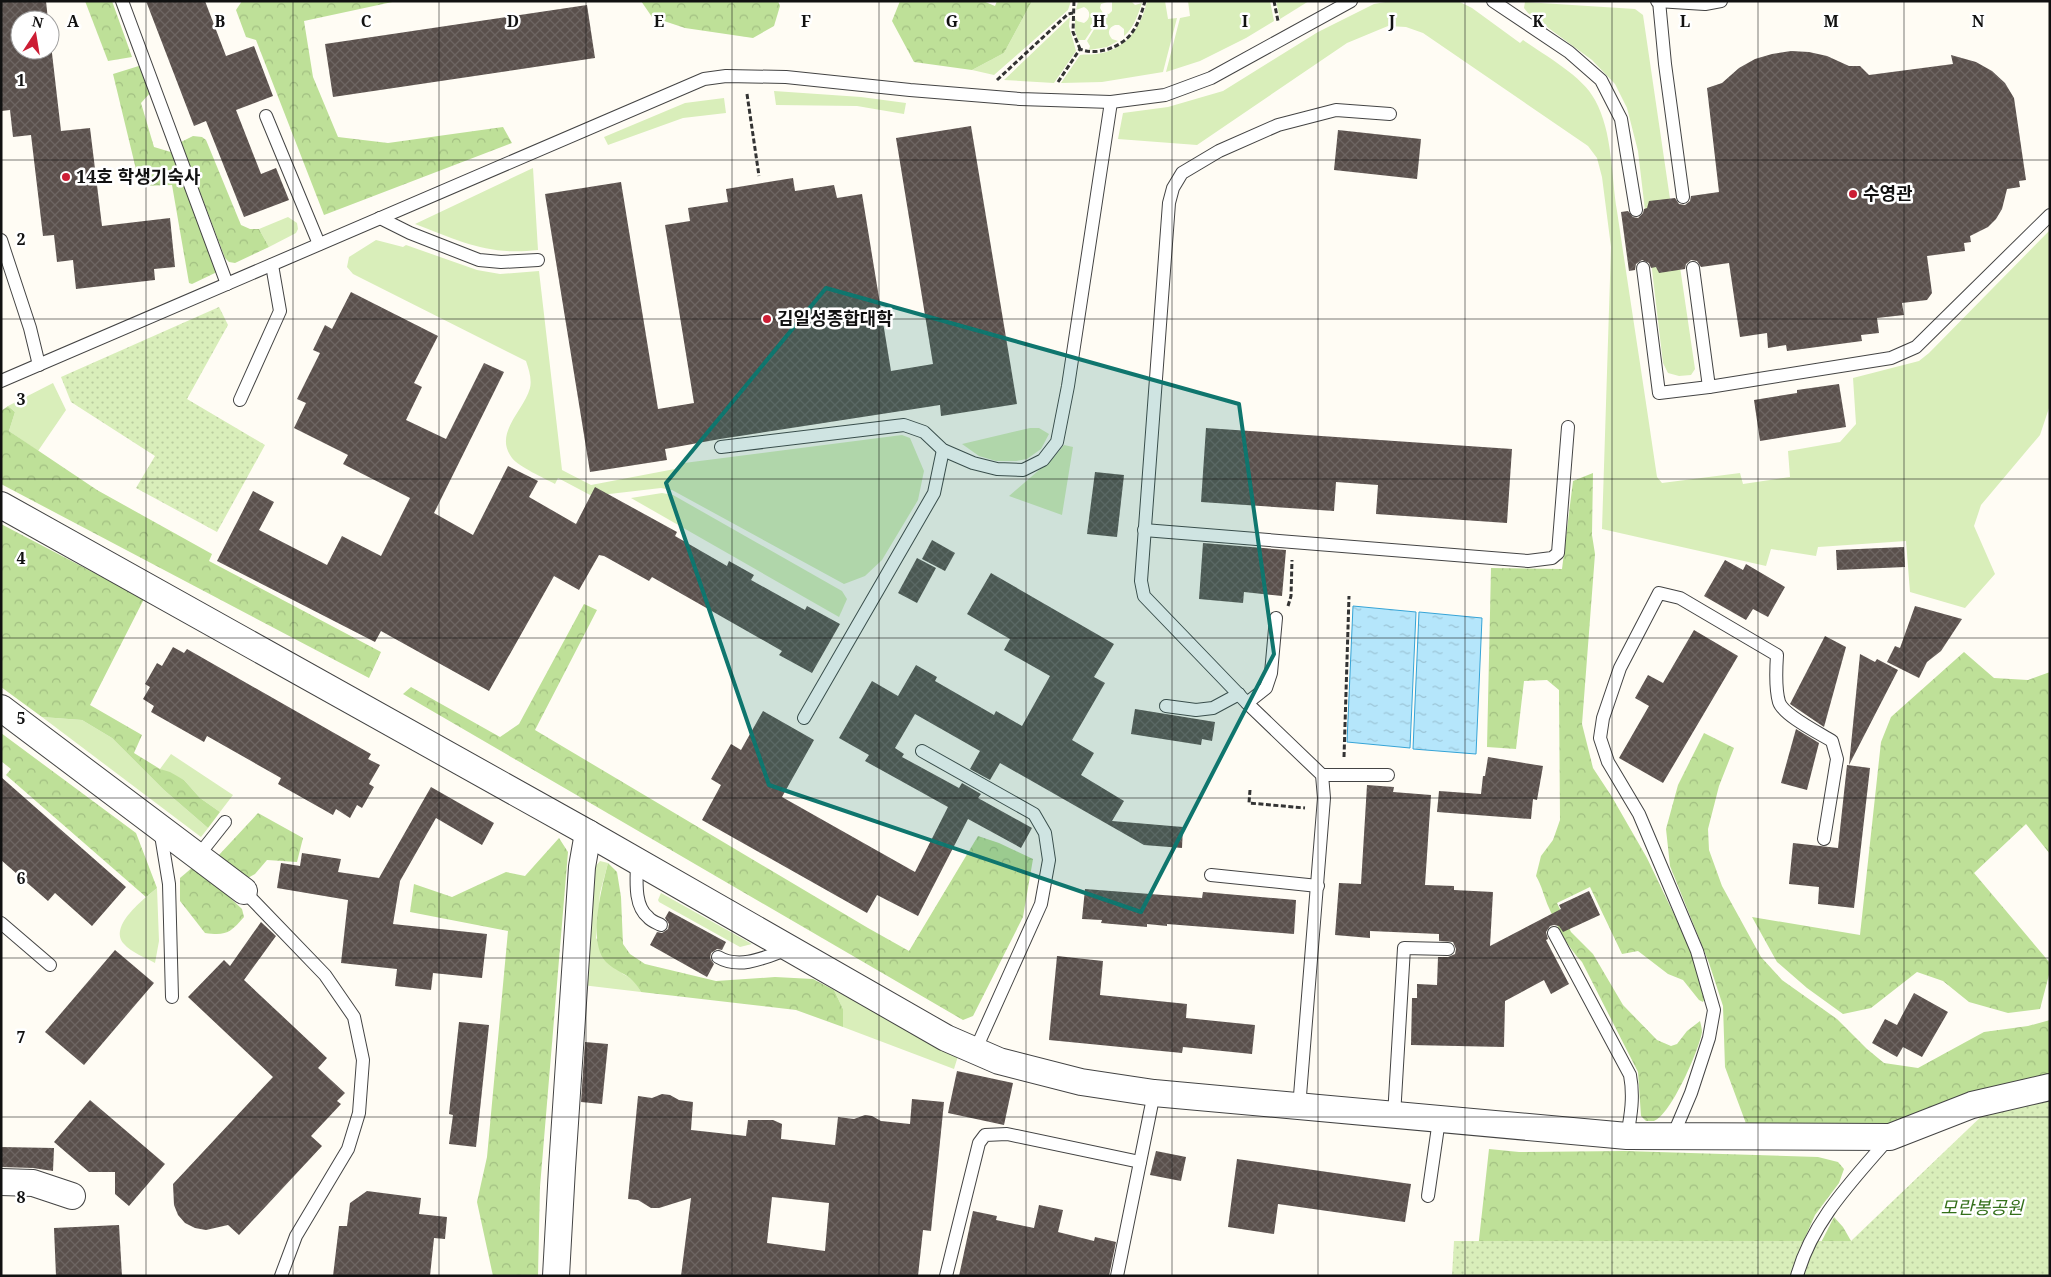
<svg xmlns="http://www.w3.org/2000/svg" width="2051" height="1277" viewBox="0 0 2051 1277" font-family="'Noto Serif','Noto Sans KR',serif">
  <defs>
    <pattern id="forest-crowns" width="20" height="18" patternUnits="userSpaceOnUse" patternTransform="scale(1.25)"><rect width="20" height="18" fill="#bee098"/><path d="M2 6a3 3 0 1 1 6 0M12 15a3 3 0 1 1 6 0" fill="none" stroke="#a2bf82"/></pattern>
    <pattern id="park-dots" width="8" height="8" patternUnits="userSpaceOnUse" patternTransform="scale(1.25)"><rect width="8" height="8" fill="#d9eeba"/><path d="M2 2h.1M6 6h.1" fill="none" stroke="#b9cb9f" stroke-width="1.8" stroke-linecap="round"/></pattern>
    <pattern id="water-ripples" width="26" height="14" patternUnits="userSpaceOnUse" patternTransform="scale(1.25)"><rect width="26" height="14" fill="#b5e6fb"/><path d="M2 4q2-2 4 0t4 0M15 11q2-2 4 0t4 0" fill="none" stroke="#9bc4d6"/></pattern>
    <pattern id="building-cross-hatch" width="8" height="8" patternUnits="userSpaceOnUse" patternTransform="scale(1.25)"><rect width="8" height="8" fill="#5a504c"/><path d="M0 0l8 8M0 8l8-8" fill="none" stroke="#6d6562"/></pattern>
  </defs>
  <rect width="100%" height="100%" fill="#fffcf4"/>
  <g fill="#d9eeba">
    <path d="M1032 1H1071L1068 10 994 75 972 70 1004 53Z"/>
    <path d="M1078 1H1110L1101 4 1100 8 1103 13 1085 40H1078L1075 31V18L1077 21 1084 23C1091 19 1091 10 1084 7L1076 10Z"/>
    <path d="M1112 1H1131L1135 5 1142 3C1138 14 1134 28 1124 36V29L1119 25H1115C1108 28 1107 33 1112 39L1118 41 1107 47 1089 50 1090 46 1087 41 1104 13 1109 14 1112 11Z"/>
    <path d="M1147 1H1165L1168 19 1177 18 1163 72 1102 82 1061 83 1080 55C1086 54 1090 55 1096 54 1125 51 1141 28 1147 1Z"/>
    <path d="M1188 1H1270L1274 21 1246 38 1200 61 1166 72 1180 18 1190 16Z"/>
    <path d="M1276 1H1309L1280 19Z"/>
    <path d="M1391 1 1460 2 1472 8 1520 43 1523 40C1544 55 1583 76 1595 100 1613 133 1611 175 1617 211 1630 299 1644 388 1657 477L1662 483 1740 473 1743 484 1790 477 1788 451 1840 442 1856 424 1853 378 1919 361 1929 353 2050 230V405L2040 435 1981 505 1974 526 1995 574 1965 608 1910 592 1906 541 1818 547 1816 556 1771 549 1766 566 1602 529 1611 247 1602 177 1597 158 1588 146 1423 33 1406 27 1388 26 1347 43 1197 145 1118 139 1123 113 1168 107 1223 91 1318 32 1374 4Z"/>
    <path d="M1525 2 1635 9 1643 15 1695 369 1691 375 1679 376 1668 373 1663 363 1638 151 1627 108 1615 84 1592 60 1528 13 1524 8Z"/>
    <path d="M1070 17 1069 26 1076 51 1054 83 1004 80Z"/>
    <path d="M774 91 861 97 906 103 904 114 857 106 776 105Z"/>
    <path d="M724 98 726 113 683 118 608 145 604 137 685 103Z"/>
    <path d="M533 168 538 250C488 256 460 241 415 224Z"/>
    <path d="M288 217 297 223 298 229 296 233 269 247 259 229Z"/>
    <path d="M376 240 403 247 406 245 477 270 500 274 539 271 562 470 591 485 680 468 684 463 902 435 910 438 924 471 918 500 882 560 865 576 844 584 672 490 661 488 592 496 558 478 555 484C544 478 519 467 512 458 493 433 524 411 530 388 532 379 529 370 526 361L353 274 347 267 349 257Z"/>
    <path d="M53 383 66 410 38 451 9 431 15 412 8 406Z"/>
    <path d="M1030 428H1039L1049 434 1041 449 1027 459 1016 461H996L979 456 962 444Z"/>
    <path d="M1064 445 1073 447 1062 515 1009 496 1054 457Z"/>
    <path d="M662 493 673 495 842 591 847 599 839 617 631 498Z"/>
    <path d="M42 717 82 720 112 738 164 790 208 828 201 837Z"/>
    <path d="M171 754 233 795 220 812 200 798 184 780 160 769Z"/>
    <path d="M600 861 608 863 600 893 596 938 623 974 634 980 641 992 582 985 595 867Z"/>
    <path d="M157 888 159 941 155 963C146 958 131 952 124 944 108 926 144 899 157 888Z"/>
    <path d="M661 893 752 944 740 947 659 902 658 900Z"/>
    <path d="M834 990 958 1056 954 1069 843 1027V1009Z"/>
  </g>
  <g fill="url(#forest-crowns)">
    <path d="M85 1H112L132 57 108 61Z"/>
    <path d="M242 1H397L304 21 313 77 338 137 388 143 503 127 512 143 324 215 256 40 246 37 236 10Z"/>
    <path d="M641 1H778L780 6 774 26 753 38 685 28 652 17Z"/>
    <path d="M900 1H983L995 6 997 1H1032L1004 53 972 70 914 62 892 21Z"/>
    <path d="M142 65 151 92 141 103 154 147 174 153 217 272 192 284 189 283 172 185 140 186 113 74Z"/>
    <path d="M193 136 202 137 206 140 241 225 250 229H259L269 247 235 263 229 262 225 258 181 142Z"/>
    <path d="M8 406 15 412 9 431 97 490 212 554 209 561 381 652 369 678 1 484V411Z"/>
    <path d="M1593 473 1592 535 1595 554 1582 724 1593 768 1612 797 1647 858 1691 950 1706 996 1703 1002 1699 1000 1683 980 1668 974 1638 951 1622 954 1590 887 1557 903 1571 932 1593 954 1623 1005 1657 1040 1671 1046 1677 1044 1687 1031 1700 1021C1701 1025 1702 1029 1702 1032 1699 1050 1671 1115 1654 1121 1653 1121 1647 1121 1646 1121L1641 1116 1638 1072 1582 962C1567 946 1558 928 1549 908 1544 897 1542 886 1536 876L1541 856 1553 840 1560 820 1559 690 1547 680 1524 681 1516 749 1487 747 1491 568 1562 569 1573 481Z"/>
    <path d="M1 524 144 599 90 705 142 735 134 753 160 769 170 772 184 780 200 798 220 812 208 828 164 790 112 738 82 720 42 717 1 687Z"/>
    <path d="M584 604 597 610 535 730 868 928 909 951 978 836 999 843 1033 859 1023 917 973 1016 963 1020 403 694 411 687 500 737 519 724Z"/>
    <path d="M1964 652 1994 678 2028 680 2050 672V854L2026 824 1974 873 2050 963V971L2040 1009 2008 1013 1969 1002 1943 981 1917 972 1871 1008 1843 1014 1807 988 1777 962 1752 917 1860 935 1881 742 1891 717Z"/>
    <path d="M1 733 136 833 157 888 146 897 6 775 11 769 1 761Z"/>
    <path d="M1704 733 1734 748 1719 786 1708 829 1709 850 1722 886 1761 957 1782 980 1837 1019 1867 1049 1884 1063 1918 1068 1984 1032 2028 1026 2050 1020V1077L1890 1124 1837 1128 1748 1129 1725 1067 1723 1006 1709 963 1670 866 1666 829 1678 785Z"/>
    <path d="M258 813 303 838 297 862 267 860 255 874 246 879 218 856Z"/>
    <path d="M559 838 568 852 540 1187 538 1276H493L477 1202 487 1157 508 931 410 912 414 884 452 897 506 872 525 876Z"/>
    <path d="M608 863 617 872 621 897 623 944 630 954 645 964 716 981 775 977 813 979 834 990 843 1009V1027L796 1010 641 992C630 972 620 975 606 962 587 942 602 887 608 863Z"/>
    <path d="M193 867 209 878 242 909 244 917C230 933 226 936 205 933L180 901V878Z"/>
    <path d="M1489 1149 1519 1152 1625 1151 1818 1157 1838 1162 1844 1169 1839 1183 1815 1215 1790 1272 1475 1276Z"/>
    <path d="M1834 1217 1843 1227 1866 1267 1806 1276 1809 1266Z"/>
  </g>
  <g fill="url(#park-dots)">
    <path d="M219 307 228 325 187 399 265 445 217 532 136 488 155 456 71 402 61 377Z"/>
    <path d="M2050 1099V1276H1452L1454 1241H1851L1988 1110Z"/>
  </g>
  <g fill="url(#water-ripples)" stroke="#36a4d7">
    <path d="M1353 606 1416 612 1410 748 1347 742Z"/>
    <path d="M1419 612 1482 618 1476 754 1413 749Z"/>
  </g>
  <g fill="url(#building-cross-hatch)" fill-rule="evenodd">
    <path d="M1 1H46L48 20H20V50H50V36L61 131 90 128 102 226 170 218 175 267 154 269 155 280 76 289 73 260 57 262 54 235 43 236 31 135 13 137 10 110 1 111Z"/>
    <path d="M146 1H205L226 56 254 46 273 96 236 110 261 174 276 168 289 200 244 217 206 121 194 126Z"/>
    <path d="M587 5 595 58 333 97 325 44Z"/>
    <path d="M1791 51 1809 52 1827 56 1849 66H1860L1869 75 1953 64 1951 55 1976 62 1992 71 2005 83 2014 98 2026 180 2019 181 2020 187 2007 189 2002 209 1996 219 1988 227 1970 236 1971 242 1964 243 1965 251 1927 256 1932 293 1927 300 1902 303 1904 315 1877 318 1879 333 1861 335 1862 341 1787 351 1786 345 1768 348 1767 333 1740 337 1729 263 1701 267 1697 261 1691 260 1686 264 1685 269 1659 273 1656 267 1651 268 1649 263 1642 260 1636 264 1635 270 1629 271 1621 212 1628 211 1633 217 1638 218 1643 213 1644 209 1647 208 1649 201 1675 198 1679 204 1685 205 1690 201 1691 196 1719 192 1707 88 1722 83 1739 68 1755 59 1772 54Z"/>
    <path d="M971 126 1017 404 941 416 940 405 720 439 665 449 667 460 590 472 545 194 621 182 658 409 694 403 665 225 690 221 688 208 728 202 726 189 793 178 795 191 834 185 837 198 862 194 891 371 933 364 896 138Z"/>
    <path d="M1338 130 1421 139 1417 179 1334 170Z"/>
    <path d="M351 292 438 336 414 383 422 387 406 420 446 439 484 363 504 372 434 513 473 535 508 466 538 481 529 497 576 524 595 487 677 532 675 536 727 566 729 561 754 575 751 580 805 610 807 606 840 624 812 673 779 655 782 651 652 577 649 581 604 556 599 555 579 590 554 576 489 691 381 631 375 642 217 561 253 491 274 502 259 530 327 565 342 536 381 556 410 498 343 464 348 455 294 428 306 403 297 399 320 353 313 350 325 325 332 329Z"/>
    <path d="M1839 384 1846 427 1760 441 1754 400 1797 393V390Z"/>
    <path d="M1206 428 1512 449 1507 523 1376 514 1378 485 1336 482 1334 511 1201 502Z"/>
    <path d="M1095 472 1124 475 1117 537 1087 534Z"/>
    <path d="M932 540 955 553 945 571 922 559Z"/>
    <path d="M1203 543 1286 550 1282 596 1244 592 1243 603 1199 599Z"/>
    <path d="M1904 547 1905 567 1837 570 1836 550Z"/>
    <path d="M917 558 936 568 917 603 898 593Z"/>
    <path d="M1725 560 1743 570 1746 564 1785 587 1768 617 1753 609 1746 620 1704 596Z"/>
    <path d="M991 573 1114 644 1094 677 1105 683 1072 740 1094 753 1081 775 1124 801 1112 821 1183 827 1182 848 1144 845 1000 763 990 780 970 769 980 751 915 714 895 748 904 754 902 757 959 788 962 783 981 794 978 798 1032 828 1021 848 968 819 918 916 877 895 867 913 702 820 721 785 711 779 731 744 741 750 763 711 814 740 782 797 915 872 948 807 865 761 869 755 839 738 872 681 898 696 916 665 937 677 935 681 994 715 996 711 1022 726 1050 676 1004 650 1010 639 967 614Z"/>
    <path d="M1915 606 1962 619 1941 651 1927 662 1919 678 1887 662 1895 646 1900 648Z"/>
    <path d="M1694 630 1738 656 1663 783 1619 758 1649 706 1635 698 1648 675 1663 683Z"/>
    <path d="M1825 636 1846 647 1824 727 1790 704Z"/>
    <path d="M173 647 184 653 187 649 371 754 368 759 380 765 369 784 374 787 362 808 357 805 350 818 336 809 333 815 278 784 281 778 207 736 204 742 151 712 154 706 143 699 150 687 145 684 157 663 162 666Z"/>
    <path d="M1860 654 1875 662 1877 659 1898 670 1849 765Z"/>
    <path d="M1135 709 1215 722 1212 741 1202 739 1201 745 1131 734Z"/>
    <path d="M1796 729 1819 743 1807 790 1781 783Z"/>
    <path d="M1488 757 1543 766 1537 800 1533 799 1531 819 1437 812 1439 791 1481 794 1483 776H1485Z"/>
    <path d="M1847 765 1870 768 1854 908 1818 904 1819 887 1789 884 1793 843 1838 848Z"/>
    <path d="M1 777 126 887 92 926 55 893 48 901 1 860Z"/>
    <path d="M1367 785 1394 787 1393 792 1431 795 1425 885 1454 886V890L1493 892 1490 946 1561 909 1559 905 1589 891 1600 915 1563 932 1559 926 1554 925 1550 926 1546 932 1548 939 1546 940 1569 984 1551 994 1544 980 1505 1001 1504 1047 1411 1045 1412 998H1417V984L1437 985 1438 957H1448L1455 954 1456 949 1453 942 1439 941V934L1370 931V938L1335 935 1339 883 1361 884Z"/>
    <path d="M431 787 494 823 482 845 436 818 400 881 393 924 487 934 482 978 433 973 431 990 395 986 397 969 341 963 348 900 277 888 281 863 300 866 302 853 341 859 338 872 379 878Z"/>
    <path d="M1085 889 1202 898 1203 892 1296 900 1294 934 1167 924V926L1147 924V927L1101 923 1102 920 1082 919Z"/>
    <path d="M669 911 726 942 722 950 717 949 711 953 710 958 714 964 707 977 650 945 657 932 662 933 668 929 669 924 665 918Z"/>
    <path d="M261 922 276 936 244 980 327 1058 318 1068 345 1093 337 1101 341 1104 311 1136 322 1146 239 1235 228 1225 206 1230 195 1228 185 1223 178 1215 174 1205 173 1184 273 1077 188 997 224 960 230 966Z"/>
    <path d="M115 950 154 983 84 1065 45 1032Z"/>
    <path d="M1057 956 1103 961 1100 995 1187 1004 1186 1018 1255 1025 1252 1054 1183 1047 1182 1053 1049 1040Z"/>
    <path d="M1914 993 1948 1012 1922 1057 1903 1047 1897 1057 1872 1043 1885 1019 1897 1025Z"/>
    <path d="M459 1022 489 1025 476 1147 449 1144 453 1115 449 1114Z"/>
    <path d="M585 1042 608 1044 602 1104 581 1102Z"/>
    <path d="M957 1071 1013 1083 1004 1125 948 1113Z"/>
    <path d="M662 1094 670 1095 679 1100 693 1102 691 1130 746 1136 748 1120H773L782 1124 781 1139 835 1145 838 1117 854 1119 865 1115 872 1116 881 1121 910 1124 912 1099 944 1102 931 1231 923 1230 918 1276H681L691 1198 659 1208H651L638 1200 628 1199 638 1096 652 1098ZM772 1197 829 1203 825 1251 767 1243Z"/>
    <path d="M90 1100 165 1164 129 1206 115 1194V1172H89L54 1142Z"/>
    <path d="M1 1147 54 1148 53 1171 33 1168 1 1167Z"/>
    <path d="M1156 1151 1186 1157 1181 1181 1150 1175Z"/>
    <path d="M1237 1159 1411 1184 1405 1222 1278 1204 1274 1234 1228 1227Z"/>
    <path d="M367 1191 421 1198 419 1214 447 1217 445 1239 434 1238 430 1276H333L339 1226H347L350 1203Z"/>
    <path d="M1039 1205 1063 1210 1058 1232 1094 1241 1095 1237 1116 1242 1109 1276H959L973 1211 997 1216 996 1220 1034 1228Z"/>
    <path d="M119 1225 122 1276H56L54 1228Z"/>
  </g>
  <g fill="none" stroke-linecap="round" stroke-linejoin="round">
    <defs>
      <g id="service">
        <path d="M122 1 227 284"/>
        <path d="M1493 1 1569 52 1601 80 1621 119 1636 210"/>
        <path d="M1657 1 1705 4 1721 1"/>
        <path d="M1659 1 1665 64 1683 197"/>
        <path d="M266 116 319 244"/>
        <path d="M380 218 410 233 479 260 501 262 538 260"/>
        <path d="M1 240 30 328 39 365"/>
        <path d="M1643 268 1659 393 1709 387"/>
        <path d="M1693 268 1709 387 1891 358 1916 347 2050 215"/>
        <path d="M1 381 704 79 726 76 786 77 910 90 1020 99 1111 102 1165 95 1211 78 1351 1"/>
        <path d="M240 400 280 311 272 265"/>
        <path d="M721 447 904 425 924 432 943 450 973 463 997 469 1023 470 1043 460 1057 442 1068 386 1111 102"/>
        <path d="M1144 530 1528 561 1552 558 1558 553 1568 427"/>
        <path d="M1247 703 1266 688 1271 673 1276 618"/>
        <path d="M1166 706 1196 710 1213 708 1239 694"/>
        <path d="M804 718 934 493 943 450"/>
        <path d="M922 751 1034 814 1045 833 1049 860 1041 904 975 1051"/>
        <path d="M1322 775H1388"/>
        <path d="M160 829 169 884 172 997"/>
        <path d="M198 856 225 822"/>
        <path d="M637 861C637 877 633 905 648 917 651 921 657 923 661 925"/>
        <path d="M1211 875 1318 886"/>
        <path d="M244 891 325 975 354 1017 363 1060 359 1113 348 1149 296 1236 281 1276"/>
        <path d="M1 923 50 965"/>
        <path d="M1554 933 1630 1075C1634 1096 1631 1115 1627 1136"/>
        <path d="M718 957C740 970 766 957 788 949"/>
        <path d="M1299 1108 1324 798 1322 775 1247 703 1144 596 1141 581 1169 203 1173 188 1182 173 1219 151 1278 125 1336 110 1390 114"/>
        <path d="M1394 1116 1404 948 1448 949"/>
        <path d="M1672 1138 1691 1093 1709 1038 1714 1010 1697 951 1639 814 1608 762 1600 738 1603 718 1620 668 1659 593 1680 598 1777 655C1776 670 1775 688 1779 702 1783 715 1819 733 1832 741L1837 759 1824 839"/>
        <path d="M1428 1196 1439 1120"/>
        <path d="M946 1276 979 1143 985 1135 1007 1134 1140 1162"/>
        <path d="M1117 1276 1154 1093"/>
        <path d="M1797 1276C1812 1221 1853 1180 1889 1138"/>
      </g>
      <g id="minor">
        <path d="M1 505 588 833 946 1038 999 1061 1081 1082 1154 1093 1627 1136 1890 1137 1972 1105 2050 1087"/>
        <path d="M1 708 244 891"/>
        <path d="M1 1182 33 1183 72 1196"/>
        <path d="M556 1276 562 1168 582 867 588 833"/>
      </g>
    </defs>
    <use href="#service" stroke="#444" stroke-width="14"/>
    <use href="#minor" stroke="#444" stroke-width="28"/>
    <g stroke="#333" stroke-width="3" stroke-dasharray="5 2.5" stroke-linecap="butt">
      <path d="M1074 1 1073 32 1080 49"/>
      <path d="M1274 1 1278 21"/>
      <path d="M997 80 1068 14 1073 13"/>
      <path d="M1058 82 1080 49C1096 56 1120 48 1131 34 1138 25 1142 12 1145 1"/>
      <path d="M747 94 759 176"/>
      <path d="M1288 606 1291 596 1292 560"/>
      <path d="M1344 757 1349 596"/>
      <path d="M1250 790 1249 803 1305 808"/>
    </g>
    <use href="#service" stroke="#fff" stroke-width="12"/>
    <use href="#minor" stroke="#fff" stroke-width="26"/>
  </g>
  <path fill="#0f766e" fill-opacity="0.2" stroke="#0f766e" stroke-width="4" stroke-linejoin="round" d="M826 288 1239 404 1274 654 1141 912 769 785 666 483Z"/>
  <path fill="none" stroke="#111" stroke-width="1" stroke-opacity="0.55" d="M146 1V1276M293 1V1276M439 1V1276M586 1V1276M732 1V1276M879 1V1276M1026 1V1276M1172 1V1276M1318 1V1276M1465 1V1276M1612 1V1276M1758 1V1276M1904 1V1276M1 160H2050M1 319H2050M1 479H2050M1 638H2050M1 798H2050M1 958H2050M1 1117H2050"/>
  <g fill="#cc1d34" stroke="#fff" stroke-width="2">
    <circle cx="66" cy="177" r="5"/>
    <circle cx="1853" cy="194" r="5"/>
    <circle cx="767" cy="319" r="5"/>
  </g>
  <g text-anchor="middle" stroke-width="5" stroke-linejoin="round" paint-order="stroke">
    <g font-size="18" font-weight="bold" fill="#111" stroke="#fff" text-anchor="start">
      <text x="76" y="183">14호 학생기숙사</text>
      <text x="1863" y="200">수영관</text>
      <text x="777" y="325">김일성종합대학</text>
    </g>
    <g font-size="18" font-style="italic" fill="#336f1a" stroke="#fff">
      <text x="1982" y="1214">모란봉공원</text>
    </g>
  </g>
  <g font-size="16" text-anchor="middle" font-weight="bold" fill="#111" stroke="#fff" stroke-width="5" stroke-linejoin="round" paint-order="stroke">
    <text x="73" y="27">A</text>
    <text x="220" y="27">B</text>
    <text x="366" y="27">C</text>
    <text x="513" y="27">D</text>
    <text x="659" y="27">E</text>
    <text x="806" y="27">F</text>
    <text x="952" y="27">G</text>
    <text x="1099" y="27">H</text>
    <text x="1245" y="27">I</text>
    <text x="1392" y="27">J</text>
    <text x="1538" y="27">K</text>
    <text x="1685" y="27">L</text>
    <text x="1831" y="27">M</text>
    <text x="1978" y="27">N</text>
    <text x="21" y="86">1</text>
    <text x="21" y="245">2</text>
    <text x="21" y="405">3</text>
    <text x="21" y="564">4</text>
    <text x="21" y="724">5</text>
    <text x="21" y="884">6</text>
    <text x="21" y="1043">7</text>
    <text x="21" y="1203">8</text>
  </g>
  <rect width="2051" height="1277" fill="none" stroke="#111111" stroke-width="5"/>
  <g transform="translate(35 35) rotate(12)"><circle r="24" fill="#ffffff" stroke="#a0a0a0"/>
  <path d="M0-4L9 19L0 12L-9 19Z" fill="#cc1d34"/>
  <text y="-8" font-size="14" font-weight="bold" text-anchor="middle" fill="#111111">N</text>
  </g>
</svg>
